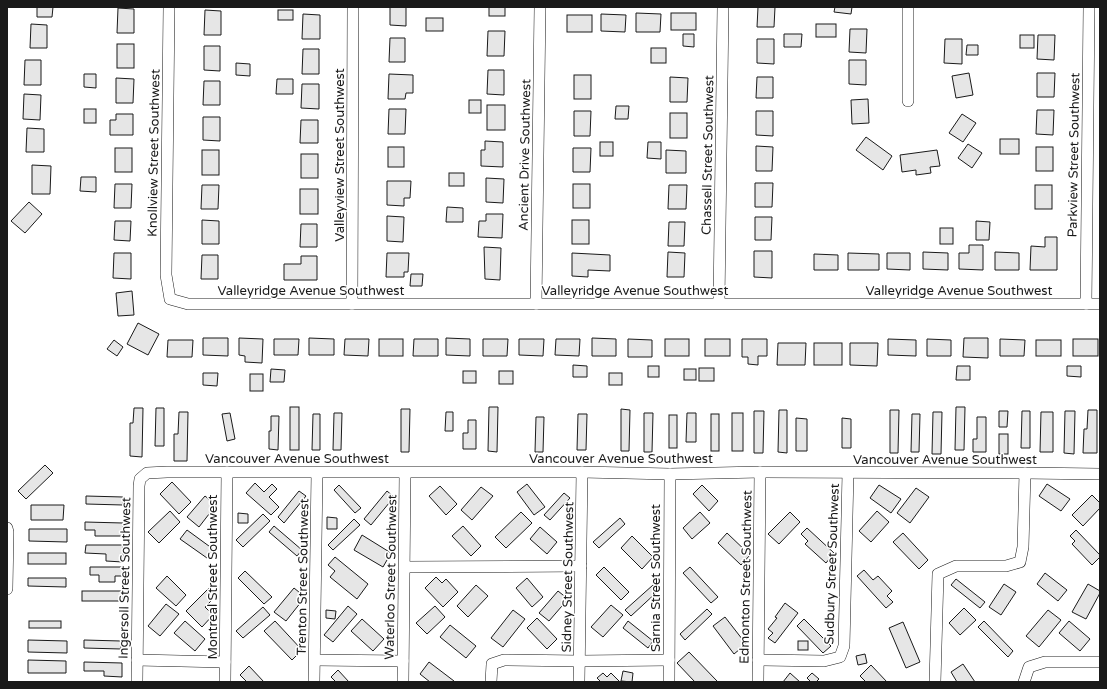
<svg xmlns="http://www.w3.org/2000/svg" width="1107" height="689" viewBox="0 0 1107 689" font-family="'Varela Round',sans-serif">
  <rect width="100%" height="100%" fill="#fff"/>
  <g fill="#e6e6e6" stroke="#1a1a1a">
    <path d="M37 7H53L52 17H37Z"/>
    <path d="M390 7H406V26L390 25Z"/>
    <rect x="489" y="7" width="16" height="9"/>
    <path d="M758 7H775L774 27H757Z"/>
    <path d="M835 7H852L851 14 834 12Z"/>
    <path d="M118 8 134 9V33H117Z"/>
    <path d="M205 10 221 11V35H204Z"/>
    <rect x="278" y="10" width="15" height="10"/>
    <path d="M636 13 661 14 660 32H636Z"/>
    <rect x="671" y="13" width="25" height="17"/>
    <path d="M303 14 320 15V39H302Z"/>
    <path d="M601 14 626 15 625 32 601 31Z"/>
    <rect x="567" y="15" width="25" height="17"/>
    <rect x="426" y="18" width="17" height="13"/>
    <path d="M31 24 47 25V48H30Z"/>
    <rect x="816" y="24" width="20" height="13"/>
    <path d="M850 29H867L866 53 849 52Z"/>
    <path d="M488 31H505L504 56H487Z"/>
    <path d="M683 34H694V47L683 46Z"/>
    <path d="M784 34H802L801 47H784Z"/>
    <rect x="1020" y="35" width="14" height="13"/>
    <path d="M1038 35H1055L1054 60 1037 59Z"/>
    <path d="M390 38H405V62H389Z"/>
    <path d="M757 39H774V64L757 63Z"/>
    <path d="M945 39H962V64L944 63Z"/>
    <rect x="117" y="44" width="17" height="24"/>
    <path d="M967 45H978V55H966Z"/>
    <path d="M204 46H220V71L204 70Z"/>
    <rect x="651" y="48" width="15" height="15"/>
    <path d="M303 49H319V74H302Z"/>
    <path d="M25 60H41V85H24Z"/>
    <path d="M849 60H866V85L849 84Z"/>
    <path d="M236 63 250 64V76L236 75Z"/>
    <path d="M488 70H504V95L487 94Z"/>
    <path d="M969 73 973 95 956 98 952 76Z"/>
    <path d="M1037 73H1055L1054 97H1037Z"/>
    <path d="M84 74H96V88L84 87Z"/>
    <path d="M389 74 413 75V93H406L405 99H388Z"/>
    <rect x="574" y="75" width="17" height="24"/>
    <path d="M670 77 688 78 687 102H670Z"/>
    <path d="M757 77H773V98H756Z"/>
    <path d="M116 78 134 79 133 103H116Z"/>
    <path d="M277 79H293V94H276Z"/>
    <path d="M204 81H220V105H203Z"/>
    <path d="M302 84H319V109L301 108Z"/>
    <path d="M24 94 41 95 40 120 23 119Z"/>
    <path d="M868 99 869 123 852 124 851 100Z"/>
    <rect x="469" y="100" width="12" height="13"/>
    <rect x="487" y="105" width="18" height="25"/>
    <path d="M616 106H629L628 119H615Z"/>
    <rect x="84" y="109" width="12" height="14"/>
    <path d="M389 109H406L405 134H388Z"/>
    <path d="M1037 110H1054L1053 135 1036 134Z"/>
    <path d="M574 111H591L590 136H574Z"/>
    <path d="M756 111H773V136L756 135Z"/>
    <rect x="670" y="113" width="17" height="25"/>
    <path d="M116 114H133V135H110V120H116Z"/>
    <path d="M962 114 976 123 963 142 949 133Z"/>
    <path d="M203 117H220V141L203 140Z"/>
    <path d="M301 120H318V143H300Z"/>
    <path d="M27 128 44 129V152H26Z"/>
    <path d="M866 137 892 156 883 170 856 150Z"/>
    <rect x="1000" y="139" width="19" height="15"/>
    <path d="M485 141 503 142V167L481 166V150H485Z"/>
    <rect x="600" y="142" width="13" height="14"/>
    <path d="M648 142H661V159L647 158Z"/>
    <path d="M968 144 982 153 972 168 958 158Z"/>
    <path d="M756 146 773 147 772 171H756Z"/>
    <rect x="388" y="147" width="16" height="20"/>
    <rect x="1036" y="147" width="17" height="24"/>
    <rect x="115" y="148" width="17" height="24"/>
    <path d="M573 148H591L590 172H573Z"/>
    <rect x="202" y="150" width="17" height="25"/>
    <path d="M666 150 686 151V173H666Z"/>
    <path d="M937 150 940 166 930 167 931 173 916 175V170L902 172 900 155Z"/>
    <rect x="301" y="154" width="17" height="24"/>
    <path d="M32 165 51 166 50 194H32Z"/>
    <rect x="449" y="173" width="15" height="13"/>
    <path d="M81 177H96V192L80 191Z"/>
    <path d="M486 178 504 179 503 203 486 202Z"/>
    <path d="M387 181H411L410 198H404V206L387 205Z"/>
    <path d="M755 183H773L772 207H755Z"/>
    <path d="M115 184H132L131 208H114Z"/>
    <rect x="573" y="184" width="17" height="24"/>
    <path d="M202 185H219L218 209H201Z"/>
    <path d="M669 185H687L686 209H668Z"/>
    <rect x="1035" y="185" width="17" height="24"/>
    <rect x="300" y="189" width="18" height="25"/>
    <path d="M29 202 42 214 25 233 11 221Z"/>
    <path d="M447 207 463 208V222H446Z"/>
    <path d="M486 214H503L502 238 478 237 479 221H486Z"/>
    <path d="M387 216 404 217 403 242 387 241Z"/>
    <path d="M755 217H772L771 240H755Z"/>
    <path d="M202 220 219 221V244H202Z"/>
    <rect x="572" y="220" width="17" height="24"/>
    <path d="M115 221H131L130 241 114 240Z"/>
    <path d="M976 221 990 222 989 240H976Z"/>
    <path d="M669 222H685L684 246H668Z"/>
    <path d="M301 224H317V247H300Z"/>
    <rect x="940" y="228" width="13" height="16"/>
    <path d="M1045 237H1057V270H1030L1031 246 1045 247Z"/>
    <path d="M969 245H983V270L959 269V253H969Z"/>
    <path d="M484 247 501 248 500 280 485 279Z"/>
    <path d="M754 251H772V278L754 277Z"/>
    <path d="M668 252 685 253 684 277H667Z"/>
    <path d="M923 252 948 253V270L923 269Z"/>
    <path d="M995 252 1019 253V270H995Z"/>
    <path d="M114 253H131V279L113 278Z"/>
    <path d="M387 253H409L408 272H404V277H386Z"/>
    <path d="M572 253 610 255V271L588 270V277L572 276Z"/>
    <path d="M848 253 879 254V270H848Z"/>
    <path d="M887 253H910V270L887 269Z"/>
    <path d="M814 254 838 255V270H814Z"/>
    <path d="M202 255H218V279H201Z"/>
    <path d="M301 256H317V280H284V264H301Z"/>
    <path d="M411 274H423L422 286H410Z"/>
    <path d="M132 291 134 315 118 316 116 293Z"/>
    <path d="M138 323 159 334 148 355 127 344Z"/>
    <path d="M203 338H228V356L203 355Z"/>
    <path d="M239 338 263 339 262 363 245 362V356L239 355Z"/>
    <path d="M309 338 334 339V355H309Z"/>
    <path d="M446 338 470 339V356L446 355Z"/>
    <path d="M592 338 616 339V356H592Z"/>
    <path d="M964 338H988V358L963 357Z"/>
    <path d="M274 339H299L298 355H274Z"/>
    <path d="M345 339H369L368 356 344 355Z"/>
    <rect x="379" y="339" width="24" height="17"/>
    <path d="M414 339H438V356H413Z"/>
    <path d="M483 339H508L507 356H483Z"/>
    <path d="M519 339H544L543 356 519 355Z"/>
    <path d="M556 339H580L579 356 555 355Z"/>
    <path d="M628 339 652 340V357H628Z"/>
    <rect x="665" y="339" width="24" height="17"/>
    <rect x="705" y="339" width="25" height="17"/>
    <path d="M742 339H767V356H758V365L748 364V357H742Z"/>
    <path d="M888 339 916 340V356L888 355Z"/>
    <path d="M927 339 951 340V356H927Z"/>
    <path d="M1000 339 1025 340 1024 356H1000Z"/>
    <rect x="1073" y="339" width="25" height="17"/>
    <path d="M114 340 123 347 117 356 107 349Z"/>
    <path d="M168 340H193L192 357H167Z"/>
    <rect x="1036" y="340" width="25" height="16"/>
    <path d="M778 343H806L805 365H777Z"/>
    <rect x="814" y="343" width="28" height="22"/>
    <path d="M850 343H878L877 366 850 365Z"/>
    <path d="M573 365 587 366V377H573Z"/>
    <rect x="648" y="366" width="11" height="11"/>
    <path d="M957 366H970V380H956Z"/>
    <path d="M1067 366H1081V377L1067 376Z"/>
    <rect x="699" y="368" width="15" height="13"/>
    <path d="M271 369 285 370 284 382H270Z"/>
    <rect x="684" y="369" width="12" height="11"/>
    <rect x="463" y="371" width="13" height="12"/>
    <rect x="499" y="371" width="14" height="13"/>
    <path d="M203 373H218L217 386 203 385Z"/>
    <rect x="609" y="373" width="13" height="12"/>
    <rect x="250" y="374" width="13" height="17"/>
    <rect x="290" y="407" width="9" height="43"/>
    <path d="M489 407H498L497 452 488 451Z"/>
    <path d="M956 407H965L964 450H955Z"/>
    <path d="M134 408H143L142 457 130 456V423H133Z"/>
    <path d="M156 408H164V446H155Z"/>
    <path d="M401 409H410L409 452H401Z"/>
    <path d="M621 409 630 410 629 451H621Z"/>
    <path d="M779 410H787V453L778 452Z"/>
    <path d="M890 410H899L898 453H890Z"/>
    <path d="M1088 410H1097V453H1083L1084 429H1087Z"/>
    <path d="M754 411H764L763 453H754Z"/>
    <path d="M999 411H1008L1007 427H999Z"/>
    <path d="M1022 411H1030V448H1021Z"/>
    <path d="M1065 411H1075L1074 454 1064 453Z"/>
    <path d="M179 412H188L187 461H174V434H178Z"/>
    <path d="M446 412H453V431H445Z"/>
    <path d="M933 412H942L941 454H932Z"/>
    <path d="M1041 412H1053V452H1040Z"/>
    <path d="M230 413 235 439 227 441 222 414Z"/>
    <path d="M334 413H342L341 450H333Z"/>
    <path d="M644 413H653L652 452H644Z"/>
    <path d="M687 413H696V442H686Z"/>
    <rect x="732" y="413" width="11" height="38"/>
    <path d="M313 414H320V450H312Z"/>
    <path d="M578 414H587L586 450H577Z"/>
    <rect x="711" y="414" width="8" height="37"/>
    <path d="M912 414H920L919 452H911Z"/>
    <rect x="669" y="415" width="8" height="33"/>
    <path d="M271 416H279L278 450 269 449V431H271Z"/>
    <path d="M536 417H544L543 452H535Z"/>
    <path d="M977 417H986V452H973V439H977Z"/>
    <path d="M796 418 807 419V451H796Z"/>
    <path d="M842 418 851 419V448H842Z"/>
    <path d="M468 420H476V449H463V433H468Z"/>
    <rect x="999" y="434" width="9" height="20"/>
    <path d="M45 465 53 473 26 499 18 491Z"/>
    <path d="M172 482 191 502 179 514 160 494Z"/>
    <path d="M255 483 264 492 272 484 277 489 269 497 279 507 271 515 246 493Z"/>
    <path d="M527 484 545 507 534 515 517 492Z"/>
    <path d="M1047 484 1070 499 1061 511 1039 496Z"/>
    <path d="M339 485 361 508 355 513 334 490Z"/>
    <path d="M702 485 718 501 709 511 693 494Z"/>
    <path d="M879 485 901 499 891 513 870 498Z"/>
    <path d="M440 486 457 504 446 515 429 496Z"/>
    <path d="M481 487 493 496 472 520 461 510Z"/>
    <path d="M916 488 929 497 910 523 897 513Z"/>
    <path d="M299 491 306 496 284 523 278 517Z"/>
    <path d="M387 491 394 497 371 525 364 519Z"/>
    <path d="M564 493 570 498 550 520 544 515Z"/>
    <path d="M1092 495 1100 503V508L1083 526 1072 515Z"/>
    <path d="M86 496 123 497V505L86 504Z"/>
    <path d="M205 496 216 505 199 527 187 517Z"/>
    <path d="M31 505H64L63 520H31Z"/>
    <path d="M170 511 180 522 159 543 148 532Z"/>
    <path d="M877 511 889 522 871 542 859 531Z"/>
    <path d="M521 512 532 523 506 548 495 537Z"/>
    <path d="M700 512 710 523 692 539 683 528Z"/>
    <path d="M790 512 800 522 779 544 768 534Z"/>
    <path d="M238 513 248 514V523H238Z"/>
    <path d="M263 514 270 521 243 547 236 540Z"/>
    <path d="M327 517 337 518V529H327Z"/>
    <path d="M620 518 625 524 599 548 593 542Z"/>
    <path d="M354 519 360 525 333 550 328 545Z"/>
    <path d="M85 522 123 523V536H95V530H85Z"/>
    <path d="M274 526 302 550 297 556 269 532Z"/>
    <path d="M463 526 481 546 471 556 452 536Z"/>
    <path d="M540 527 557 542 547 554 530 539Z"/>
    <path d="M807 528 834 553 826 563 805 544 808 541 801 534Z"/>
    <path d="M29 529H67V542L29 541Z"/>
    <path d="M187 530 213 549 207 558 180 539Z"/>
    <path d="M1076 530 1100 555V557L1092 565 1072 544 1075 541 1070 536Z"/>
    <path d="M727 533 750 555 741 565 718 543Z"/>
    <path d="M903 533 928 560 919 569 893 542Z"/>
    <path d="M362 535 391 553 383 567 354 550Z"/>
    <path d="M632 536 653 557 642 569 621 548Z"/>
    <path d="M86 545H123V562L106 561V554L85 553Z"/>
    <rect x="28" y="553" width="38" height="11"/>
    <path d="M335 557 368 584 357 599 330 577 335 571 328 565Z"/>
    <path d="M90 567H123L122 576H115V582H99V575H90Z"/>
    <path d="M604 567 629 592 621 600 596 575Z"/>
    <path d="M690 567 718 597 711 603 683 573Z"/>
    <path d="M864 570 873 580 878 576 892 591 887 596 893 602 886 608 857 576Z"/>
    <path d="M245 571 272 597 264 604 238 578Z"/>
    <path d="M1045 573 1067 590 1058 601 1037 584Z"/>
    <path d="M167 576 186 595 176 606 156 588Z"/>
    <path d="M436 577 442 583 446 579 458 592 443 607 425 588Z"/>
    <path d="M28 578H66V587L28 586Z"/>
    <path d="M527 578 543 597 532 607 516 588Z"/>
    <path d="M956 579 985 602 980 608 951 585Z"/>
    <path d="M1004 584 1016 592 1001 615 989 607Z"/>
    <path d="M1088 584 1100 591V593L1086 619 1072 612Z"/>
    <path d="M476 585 488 596 468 617 457 606Z"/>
    <path d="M653 585 658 591 631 616 625 610Z"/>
    <path d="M210 587 217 595 205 607 213 615 202 627 186 611Z"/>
    <path d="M294 588 305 597 286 621 274 612Z"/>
    <rect x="82" y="591" width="41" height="10"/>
    <path d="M558 591 568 599 549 621 539 613Z"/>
    <path d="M785 603 798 613 775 643 768 638 773 633 768 629 777 618 775 617Z"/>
    <path d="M166 604 179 614 160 636 148 626Z"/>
    <path d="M611 605 623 615 603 637 591 627Z"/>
    <path d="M348 606 357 614 333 642 324 635Z"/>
    <path d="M435 606 445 617 427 634 416 623Z"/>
    <path d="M263 607 270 615 243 638 236 631Z"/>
    <path d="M964 608 976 620 960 635 949 623Z"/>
    <path d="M707 609 712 614 685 640 680 634Z"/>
    <path d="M326 610 336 611 335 619 326 618Z"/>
    <path d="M513 610 525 619 503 647 491 638Z"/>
    <path d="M1048 610 1061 620 1039 647 1026 636Z"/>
    <path d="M725 617 746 644 734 654 713 626Z"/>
    <path d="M537 618 557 639 547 649 527 628Z"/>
    <path d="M362 619 384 639 373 651 351 631Z"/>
    <path d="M804 619 831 646 823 653 797 626Z"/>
    <rect x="29" y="621" width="32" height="7"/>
    <path d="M185 621 205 639 195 651 174 633Z"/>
    <path d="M275 621 302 650 292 660 264 631Z"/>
    <path d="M628 621 653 641 648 648 623 628Z"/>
    <path d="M984 621 1013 651 1008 657 978 627Z"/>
    <path d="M1069 621 1090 639 1080 651 1059 633Z"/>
    <path d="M903 622 920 662 906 668 889 628Z"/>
    <path d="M450 625 476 646 466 658 440 637Z"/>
    <path d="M28 640 67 641V653L28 652Z"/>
    <path d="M84 640 121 641V649L84 648Z"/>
    <rect x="798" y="641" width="10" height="9"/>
    <path d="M689 652 717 681 716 682H695L677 663Z"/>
    <path d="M865 654 867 663 858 665 856 656Z"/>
    <path d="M28 660 66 661V673H28Z"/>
    <path d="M84 662 122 663V677L104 676V671H84Z"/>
    <path d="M429 662 454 681 453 682H430L420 674Z"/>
    <path d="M963 664 975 682H957L951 672Z"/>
    <path d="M871 665 887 682H866L860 676Z"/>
    <path d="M249 666 264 682H247L240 675Z"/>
    <path d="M338 670 349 682H336L331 677Z"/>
    <path d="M623 671 633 673 632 682 621 681Z"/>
    <path d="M603 673 607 677 611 673 620 682H601L597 678Z"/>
    <path d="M790 673 800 682H783Z"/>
    <path d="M812 673 819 679 816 682H811L807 678Z"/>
  </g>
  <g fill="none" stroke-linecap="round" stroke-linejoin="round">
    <defs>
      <g id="street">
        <path d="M169 7 166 275 170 299 188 304H1100"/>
        <path d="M908 101V7"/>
        <path d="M719 303 723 7"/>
        <path d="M352 304 353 7"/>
        <path d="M536 304 540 7"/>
        <path d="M1086 304 1089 7"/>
        <path d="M7 528 8 532 7 589"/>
        <path d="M405 567 581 566"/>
        <path d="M137 660 225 662"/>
        <path d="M315 660 403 661"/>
        <path d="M758 660 824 661 840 657 844 646 848 473"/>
        <path d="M137 682 139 486 140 479 147 473 167 472H582L670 474 760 472 1025 473 1100 474"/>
        <path d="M225 682 227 472"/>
        <path d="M314 682 317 473"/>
        <path d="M403 682 405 473"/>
        <path d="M491 682 492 664 504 660 580 661 669 660"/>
        <path d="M579 682 582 472"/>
        <path d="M669 682 670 474"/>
        <path d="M758 682 760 472"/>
        <path d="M935 682 938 574 956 566H1006L1020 562 1023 547 1025 473"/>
        <path d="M1024 682 1029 667 1045 662H1100"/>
      </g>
    </defs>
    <use href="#street" stroke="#1a1a1a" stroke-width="12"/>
    <use href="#street" stroke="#fff" stroke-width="11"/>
  </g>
  <g text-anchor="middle" stroke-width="3" stroke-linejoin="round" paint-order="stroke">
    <g font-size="13" fill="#1a1a1a" stroke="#fff">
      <text transform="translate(153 153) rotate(-89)" y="5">Knollview Street Southwest</text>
      <text transform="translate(339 155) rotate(-90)" y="5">Valleyview Street Southwest</text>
      <text transform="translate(524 155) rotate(-89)" y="5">Ancient Drive Southwest</text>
      <text transform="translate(707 155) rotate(-89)" y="5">Chassell Street Southwest</text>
      <text transform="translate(1073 155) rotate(-89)" y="5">Parkview Street Southwest</text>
      <text x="311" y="295">Valleyridge Avenue Southwest</text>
      <text x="635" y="295">Valleyridge Avenue Southwest</text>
      <text x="959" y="295">Valleyridge Avenue Southwest</text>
      <text x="297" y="463">Vancouver Avenue Southwest</text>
      <text x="621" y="463">Vancouver Avenue Southwest</text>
      <text x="945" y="464">Vancouver Avenue Southwest</text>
      <text transform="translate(831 564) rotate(-88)" y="5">Sudbury Street Southwest</text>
      <text transform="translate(212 577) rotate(-90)" y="5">Montreal Street Southwest</text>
      <text transform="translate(302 577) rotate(-89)" y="5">Trenton Street Southwest</text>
      <text transform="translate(390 577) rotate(-89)" y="5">Waterloo Street Southwest</text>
      <text transform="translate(567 577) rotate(-89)" y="5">Sidney Street Southwest</text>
      <text transform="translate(745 577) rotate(-89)" y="5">Edmonton Street Southwest</text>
      <text transform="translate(124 578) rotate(-89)" y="5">Ingersoll Street Southwest</text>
      <text transform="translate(655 578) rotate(-90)" y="5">Sarnia Street Southwest</text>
    </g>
  </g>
  <rect width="1107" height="689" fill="none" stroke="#1a1a1a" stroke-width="16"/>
</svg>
